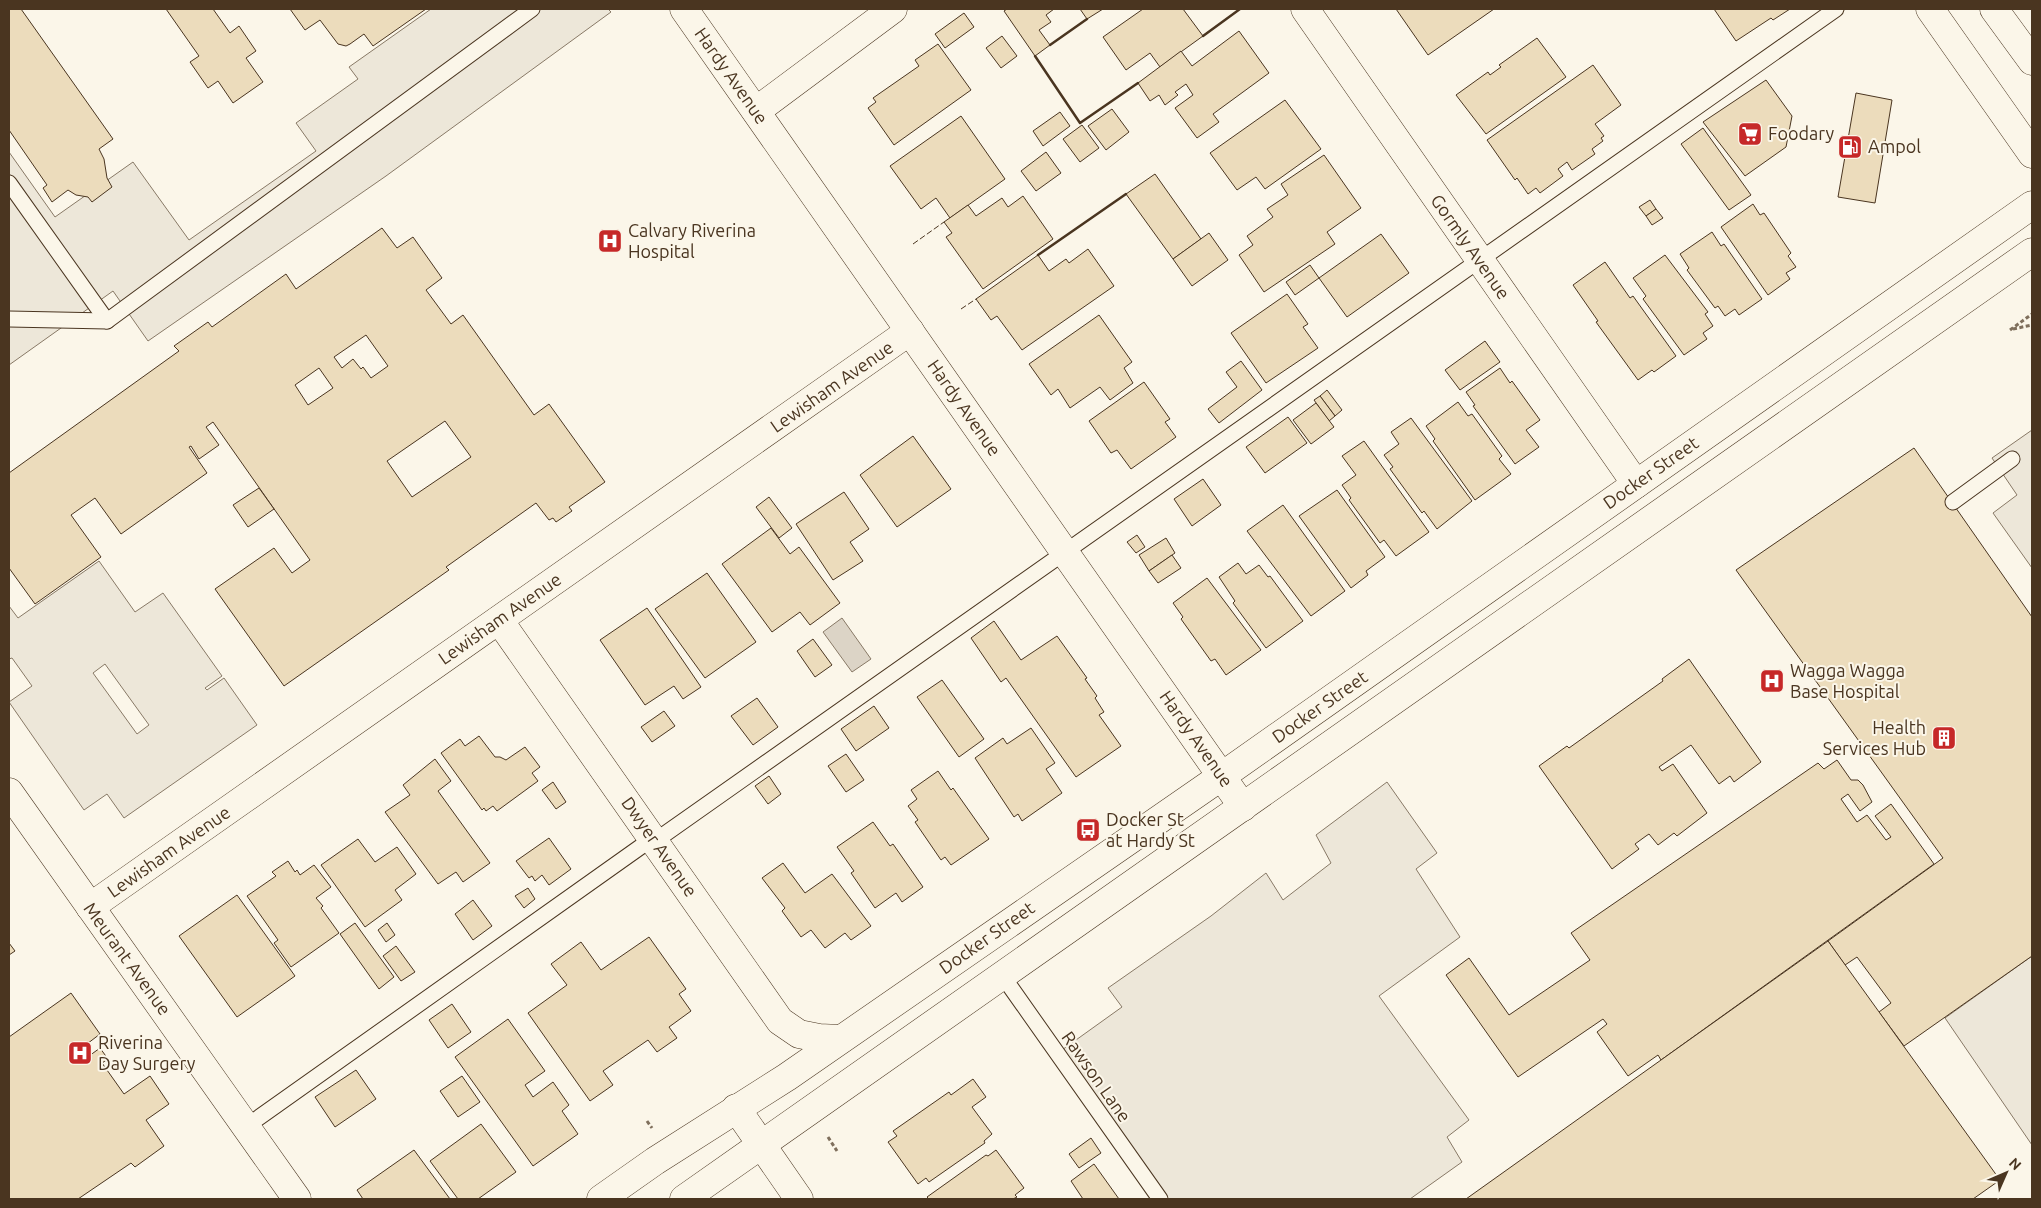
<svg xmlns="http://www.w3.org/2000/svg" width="2041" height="1208" viewBox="0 0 2041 1208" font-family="Ubuntu,sans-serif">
  <rect width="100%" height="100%" fill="#fbf6e9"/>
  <g fill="#ede7d9" stroke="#887966" fill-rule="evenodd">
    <path d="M431 9H608L611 12 386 176 148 341 113 291 9 365V152L55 217 133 162 189 240 316 151 296 123 358 79 349 67Z"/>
    <path d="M2032 430V568L1993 513 2017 495 1992 458Z"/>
    <path d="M99 561 135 612 163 593 222 676 205 688 207 690 224 678 257 725 124 818 107 794 84 810 9 702 32 686 12 658 9 659V606L18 618ZM105 664 149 725 137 734 93 673Z"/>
    <path d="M1387 782 1437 853 1416 869 1460 937 1379 996 1469 1120 1447 1137 1462 1162 1410 1199H1167L1062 1050 1122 1007 1108 988 1211 916 1266 873 1283 900 1331 863 1316 835Z"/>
    <path d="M2032 956V1145L1945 1018Z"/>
  </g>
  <path fill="#dcd4c6" stroke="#887966" d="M842 618 871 659 852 672 823 632Z"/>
  <g fill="#ecdcbc" stroke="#4a3520" fill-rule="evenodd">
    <path d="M9 9H21L113 139 99 149 104 159 107 178 112 187 92 202 88 197 76 195 68 190 52 202 43 188 47 185 9 130Z"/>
    <path d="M166 9H213L230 33 239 26 256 51 246 58 263 82 233 103 218 81 208 88 190 62 199 56Z"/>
    <path d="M290 9H426L373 46 364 34 350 44 346 46 338 44 320 20 305 30Z"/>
    <path d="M1007 9H1054L1046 15 1051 22 1039 30 1050 45 1035 56 1004 11Z"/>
    <path d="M1080 9H1103L1087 19Z"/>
    <path d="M1143 9H1183L1203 36 1160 67 1150 53 1126 70 1103 37Z"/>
    <path d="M1396 9H1494L1428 55Z"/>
    <path d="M1714 9H1790L1773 20 1771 18 1736 41Z"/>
    <path d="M964 13 974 27 945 48 935 34Z"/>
    <path d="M1239 31 1269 73 1213 114 1219 122 1197 138 1175 108 1193 95 1186 84 1175 92 1178 95 1165 105 1159 95 1150 101 1138 83 1181 51 1192 66Z"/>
    <path d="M1002 36 1017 56 1001 68 986 48Z"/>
    <path d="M1537 38 1566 77 1486 134 1456 95 1488 72 1490 75 1501 67 1499 65Z"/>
    <path d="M938 44 971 90 894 145 868 108 876 102 873 98 919 66 915 60Z"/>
    <path d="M1593 65 1621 105 1595 124 1604 136 1601 138 1603 141 1592 149 1595 154 1572 170 1567 162 1558 169 1563 176 1540 193 1536 188 1528 194 1517 178 1515 180 1487 140Z"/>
    <path d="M1766 80 1792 116 1786 147 1745 176 1703 122Z"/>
    <path d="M1856 93 1892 100 1875 203 1838 197Z"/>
    <path d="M1285 100 1321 149 1265 189 1256 177 1237 190 1210 153Z"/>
    <path d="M1112 109 1129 132 1106 150 1088 126Z"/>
    <path d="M1060 112 1070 126 1043 146 1033 131Z"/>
    <path d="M961 116 1005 179 950 218 936 198 921 209 890 166Z"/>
    <path d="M1082 125 1099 148 1080 162 1063 139Z"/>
    <path d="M1703 128 1751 195 1729 210 1681 144Z"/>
    <path d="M1046 152 1061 173 1036 191 1021 171Z"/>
    <path d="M1324 155 1361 208 1327 232 1335 244 1264 292 1239 255 1253 245 1247 236 1273 217 1267 209 1288 195 1281 184Z"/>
    <path d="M1155 174 1201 239 1173 259 1126 194Z"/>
    <path d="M1023 196 1053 239 983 289 946 237 952 233 944 222 968 205 976 216 1002 198 1008 207Z"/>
    <path d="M1650 200 1656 209 1646 216 1639 207Z"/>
    <path d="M1753 204 1760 215 1764 213 1791 253 1788 256 1796 267 1786 273 1790 279 1768 295 1721 227Z"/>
    <path d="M1656 209 1663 218 1652 225 1646 216Z"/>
    <path d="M382 228 397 248 413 237 442 278 426 290 451 324 463 315 534 415 549 404 605 482 569 507 572 511 556 522 553 518 549 520 536 503 446 567 449 570 284 686 215 589 274 548 292 573 310 560 213 422 206 427 219 445 199 459 191 446 189 447 207 473 121 534 95 498 71 515 101 557 35 604 9 568V473L179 351 174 346 208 322 212 327 286 274 296 289ZM366 335 388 366 371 378 363 367 361 369 353 359 342 368 334 357ZM319 368 333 388 308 405 295 385ZM445 421 471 457 412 497 387 461Z"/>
    <path d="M1712 232 1721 246 1724 244 1762 299 1739 315 1735 309 1725 316 1718 306 1715 308 1687 270 1689 268 1680 254Z"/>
    <path d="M1209 233 1228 260 1192 286 1173 259Z"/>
    <path d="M1381 234 1409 273 1347 317 1319 278Z"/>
    <path d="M1088 249 1114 286 1022 350 997 316 991 320 976 299 1038 255 1049 271 1066 259 1069 263Z"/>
    <path d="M1665 255 1708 312 1705 314 1713 326 1703 333 1707 339 1684 355 1643 299 1646 296 1633 278Z"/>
    <path d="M1605 262 1630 298 1633 296 1676 356 1654 372 1652 370 1638 380 1596 322 1598 321 1573 285Z"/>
    <path d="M1310 265 1319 278 1295 295 1286 282Z"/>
    <path d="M1287 294 1308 324 1303 327 1318 348 1266 383 1231 333Z"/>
    <path d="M1099 315 1132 362 1124 368 1133 383 1110 400 1100 387 1070 408 1058 389 1051 395 1029 364Z"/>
    <path d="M1485 341 1500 362 1460 390 1445 370Z"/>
    <path d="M1241 361 1262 390 1219 423 1208 409 1237 387 1226 372Z"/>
    <path d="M1500 368 1510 383 1512 381 1540 420 1526 430 1539 447 1515 464 1473 406 1475 405 1466 392Z"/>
    <path d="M1144 382 1170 419 1165 422 1176 437 1131 469 1117 450 1111 453 1089 421Z"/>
    <path d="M1327 390 1342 410 1335 416 1320 396Z"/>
    <path d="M1320 396 1335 416 1329 421 1314 400Z"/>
    <path d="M1458 402 1468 416 1472 414 1502 456 1499 459 1511 474 1475 500 1433 441 1435 439 1426 426Z"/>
    <path d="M1316 403 1334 427 1311 444 1293 420Z"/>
    <path d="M1288 417 1307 443 1265 473 1246 447Z"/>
    <path d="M1411 418 1472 501 1437 529 1424 511 1422 513 1390 469 1393 467 1384 455 1399 444 1391 432Z"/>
    <path d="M913 436 951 489 897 527 860 475Z"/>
    <path d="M1364 441 1429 532 1396 556 1384 540 1380 543 1349 500 1351 498 1342 485 1356 475 1342 456Z"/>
    <path d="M1914 448 2032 617V956L1904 1046 1879 1012 1891 1003 1857 957 1845 965 1828 941 1943 858 1736 570Z"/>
    <path d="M1203 479 1221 505 1192 526 1174 499Z"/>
    <path d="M259 488 274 509 248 527 233 505Z"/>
    <path d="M1337 490 1385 557 1366 571 1368 575 1351 588 1299 516Z"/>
    <path d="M844 492 869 529 850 542 863 561 833 580 796 524Z"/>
    <path d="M769 497 792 528 779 538 756 507Z"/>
    <path d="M1283 505 1345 591 1311 616 1247 531Z"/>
    <path d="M771 528 790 554 799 547 840 603 810 625 800 612 772 632 722 564Z"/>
    <path d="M1137 535 1145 547 1136 553 1127 542Z"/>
    <path d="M1166 538 1175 553 1149 571 1139 555Z"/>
    <path d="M1172 555 1181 568 1158 583 1149 571Z"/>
    <path d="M1238 563 1246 574 1259 565 1268 577 1270 576 1303 621 1266 648 1233 603 1235 601 1219 577Z"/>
    <path d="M707 573 756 642 705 678 655 609Z"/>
    <path d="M1207 578 1261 650 1226 675 1215 659 1211 661 1181 619 1183 617 1173 603Z"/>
    <path d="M647 608 701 687 683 699 674 686 645 705 600 640Z"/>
    <path d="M994 621 1021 660 1057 636 1087 678 1085 679 1097 696 1095 698 1104 712 1099 715 1121 746 1076 777 1006 678 1001 682 971 638Z"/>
    <path d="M813 639 832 665 815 677 797 651Z"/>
    <path d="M1689 659 1761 762 1734 782 1730 776 1719 784 1691 745 1659 767 1662 771 1673 764 1707 813 1677 836 1674 833 1658 845 1649 834 1646 836 1635 844 1639 849 1612 869 1539 766 1567 746 1569 748 1663 681 1662 679Z"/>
    <path d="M942 680 984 739 959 757 917 697Z"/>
    <path d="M757 698 778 727 753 745 731 716Z"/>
    <path d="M874 706 889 728 856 751 841 729Z"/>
    <path d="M664 711 675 726 652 742 641 727Z"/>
    <path d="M1031 728 1055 763 1046 769 1062 793 1022 821 1018 814 1014 817 975 758 1003 738 1007 744Z"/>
    <path d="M479 736 495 757H500L506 760 525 747 540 767 532 773 538 781 497 811 493 806 486 811 484 808 482 810 441 753 460 739 465 746Z"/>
    <path d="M846 754 864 780 846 792 828 766Z"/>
    <path d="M435 759 451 781 438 791 490 863 463 882 456 872 438 884 385 812 410 795 403 785Z"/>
    <path d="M1837 760 1851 780H1858L1863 785 1872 802 1860 811 1848 794 1841 799 1857 822 1867 815 1886 840 1891 837 1875 816 1891 804 1934 864 1661 1060 1658 1055 1628 1076 1597 1032 1607 1024 1603 1019 1518 1077 1446 975 1469 958 1509 1015 1590 960 1571 933 1818 763 1824 769Z"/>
    <path d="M938 771 951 790 953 788 989 839 951 865 945 857 941 860 915 822 918 820 908 806 917 799 911 790Z"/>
    <path d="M769 776 781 794 768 804 755 786Z"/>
    <path d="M553 782 566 802 556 809 542 790Z"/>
    <path d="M873 822 890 846 893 844 923 887 902 902 896 893 875 908 851 873 854 871 837 847Z"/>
    <path d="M549 838 571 869 549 885 542 875 535 881 532 876 529 878 516 861Z"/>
    <path d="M358 839 375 862 397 847 416 874 395 890 402 900 365 927 321 865Z"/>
    <path d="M288 861 295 872 297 870 300 875 314 865 331 887 316 898 323 906 321 908 339 933 291 967 274 943 278 940 247 896 276 876 272 872Z"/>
    <path d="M783 863 805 893 832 874 871 926 851 940 845 933 825 948 811 930 801 937 782 911 785 908 762 878Z"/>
    <path d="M528 888 535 899 524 908 515 896Z"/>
    <path d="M237 895 295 976 237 1017 179 936Z"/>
    <path d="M473 900 492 926 473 940 455 914Z"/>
    <path d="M355 923 394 977 379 989 340 934Z"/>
    <path d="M387 923 395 935 386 942 378 930Z"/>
    <path d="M649 937 686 989 679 994 691 1011 669 1027 677 1038 657 1052 648 1040 603 1071 613 1085 590 1101 528 1013 567 985 551 964 581 942 601 970Z"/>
    <path d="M1828 941 2000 1180 1973 1199H1466Z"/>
    <path d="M9 943 15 951 9 955Z"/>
    <path d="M396 946 415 972 401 981 383 956Z"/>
    <path d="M71 993 100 1034 83 1047 89 1056 100 1048 108 1059 102 1063 124 1094 150 1076 169 1104 146 1120 164 1146 135 1167 131 1163 78 1199H9V1037Z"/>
    <path d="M452 1004 471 1032 448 1048 429 1020Z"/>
    <path d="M508 1019 545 1071 525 1085 533 1097 553 1082 569 1105 562 1111 578 1134 533 1166 455 1057Z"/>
    <path d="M356 1070 376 1099 335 1127 315 1097Z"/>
    <path d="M462 1076 480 1102 458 1117 440 1091Z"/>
    <path d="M973 1079 986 1097 972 1107 992 1134 984 1141 985 1143 929 1182 926 1178 918 1184 888 1142 897 1136 893 1131 949 1092 951 1095Z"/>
    <path d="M481 1124 516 1172 478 1199H458L430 1161Z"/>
    <path d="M1091 1138 1101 1153 1079 1168 1069 1154Z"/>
    <path d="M414 1150 450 1199H363L357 1190Z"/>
    <path d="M996 1150 1024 1188 1015 1195 1017 1197 1013 1199H929L927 1197 986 1155 988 1156Z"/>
    <path d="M1094 1164 1119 1199H1083L1071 1181Z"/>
  </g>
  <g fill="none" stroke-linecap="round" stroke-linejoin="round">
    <defs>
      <g id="lane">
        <path d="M9 183 107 321"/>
        <path d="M9 319 107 321 532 9"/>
        <path d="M1953 502 2012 459"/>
        <path d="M655 841 1836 9"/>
        <path d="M1002 975 1160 1199"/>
        <path d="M247 1126 653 838"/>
      </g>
      <g id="street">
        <path d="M684 9 1243 807"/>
        <path d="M1305 9 1636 484"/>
        <path d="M756 111 893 9"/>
        <path d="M499 620 780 1021 799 1034 819 1038 841 1039"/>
        <path d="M9 792 297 1199"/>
        <path d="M90 907 910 331"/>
        <path d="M736 1108 799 1199"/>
      </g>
      <g id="secondary">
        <path d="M601 1199 655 1161 787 1077 1222 776 2032 205"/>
        <path d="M684 1199 2032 252"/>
      </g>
      <g id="highway">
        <path d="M1930 9 2032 154"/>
        <path d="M1994 9 2032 61"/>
      </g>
    </defs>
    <use href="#lane" stroke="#4a3520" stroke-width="17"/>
    <use href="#street" stroke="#4a3520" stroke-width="29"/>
    <use href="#secondary" stroke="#4a3520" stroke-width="29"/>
    <use href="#highway" stroke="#4a3520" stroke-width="29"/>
    <g stroke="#7f6f5c" stroke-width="3" stroke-dasharray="4 2.5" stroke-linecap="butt">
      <path d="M2013 329 2032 325"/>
      <path d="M2010 330 2032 314"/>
      <path d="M647 1121 652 1128"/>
      <path d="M828 1137 837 1151"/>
    </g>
    <use href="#lane" stroke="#fbf6e9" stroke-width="15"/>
    <use href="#street" stroke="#fbf6e9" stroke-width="28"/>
    <use href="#secondary" stroke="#fbf6e9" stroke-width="28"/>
    <use href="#highway" stroke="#fbf6e9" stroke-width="28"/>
    <g stroke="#4a3520" stroke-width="1" stroke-dasharray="6 2.5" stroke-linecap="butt">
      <path d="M913 244 944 222"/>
      <path d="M961 309 976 299"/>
    </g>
    <g stroke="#4a3520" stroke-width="2.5">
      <path d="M1203 36 1240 9"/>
      <path d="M1050 45 1087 19"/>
      <path d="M1035 56 1080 123 1138 83"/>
      <path d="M1038 255 1126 194"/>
    </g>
  </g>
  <defs>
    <symbol id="supermarket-square" viewBox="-11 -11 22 22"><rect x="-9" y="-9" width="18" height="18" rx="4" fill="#c62828" stroke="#fbf6e9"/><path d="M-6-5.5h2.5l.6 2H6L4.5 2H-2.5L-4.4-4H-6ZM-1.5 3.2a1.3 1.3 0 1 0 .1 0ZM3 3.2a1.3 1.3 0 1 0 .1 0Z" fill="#fff"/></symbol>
    <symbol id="fuel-square" viewBox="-11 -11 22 22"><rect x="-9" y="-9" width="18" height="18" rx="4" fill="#c62828" stroke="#fbf6e9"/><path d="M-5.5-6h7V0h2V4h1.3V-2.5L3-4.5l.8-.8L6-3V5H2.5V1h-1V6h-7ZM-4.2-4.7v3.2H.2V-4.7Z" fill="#fff"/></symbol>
    <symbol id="hospital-square" viewBox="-11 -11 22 22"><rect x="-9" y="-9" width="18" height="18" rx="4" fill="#c62828" stroke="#fbf6e9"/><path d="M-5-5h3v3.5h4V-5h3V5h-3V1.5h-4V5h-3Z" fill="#fff"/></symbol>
    <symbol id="building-square" viewBox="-11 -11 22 22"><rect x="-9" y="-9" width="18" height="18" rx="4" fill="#c62828" stroke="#fbf6e9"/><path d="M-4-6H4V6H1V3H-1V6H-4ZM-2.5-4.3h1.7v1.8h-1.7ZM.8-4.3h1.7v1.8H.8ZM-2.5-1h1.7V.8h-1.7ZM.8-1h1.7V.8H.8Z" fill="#fff"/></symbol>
    <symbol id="bus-square" viewBox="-11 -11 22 22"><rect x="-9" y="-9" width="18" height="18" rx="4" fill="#c62828" stroke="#fbf6e9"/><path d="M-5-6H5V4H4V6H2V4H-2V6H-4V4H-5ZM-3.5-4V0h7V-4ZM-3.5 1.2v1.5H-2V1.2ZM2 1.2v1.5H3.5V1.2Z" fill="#fff"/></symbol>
  </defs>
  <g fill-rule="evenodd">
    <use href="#supermarket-square" x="1736" y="120" width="28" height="28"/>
    <use href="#fuel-square" x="1836" y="133" width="28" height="28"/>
    <use href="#hospital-square" x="596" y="227" width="28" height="28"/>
    <use href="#hospital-square" x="1758" y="667" width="28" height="28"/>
    <use href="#building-square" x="1930" y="724" width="28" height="28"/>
    <use href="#bus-square" x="1074" y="816" width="28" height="28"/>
    <use href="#hospital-square" x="66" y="1039" width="28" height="28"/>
  </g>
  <g text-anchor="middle" stroke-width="4" stroke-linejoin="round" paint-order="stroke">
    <g font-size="18" fill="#4a3520" stroke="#fbf6e9">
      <text transform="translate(731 76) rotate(55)" y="6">Hardy Avenue</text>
      <text transform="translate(1470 247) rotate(55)" y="6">Gormly Avenue</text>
      <text transform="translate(832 387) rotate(-35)" y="6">Lewisham Avenue</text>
      <text transform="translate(964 408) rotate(55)" y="6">Hardy Avenue</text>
      <text transform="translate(1651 473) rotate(-35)" y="6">Docker Street</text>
      <text transform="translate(500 619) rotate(-35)" y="6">Lewisham Avenue</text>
      <text transform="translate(1320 707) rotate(-35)" y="6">Docker Street</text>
      <text transform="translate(1196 739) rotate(55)" y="6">Hardy Avenue</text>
      <text transform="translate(659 847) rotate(55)" y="6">Dwyer Avenue</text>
      <text transform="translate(169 852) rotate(-35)" y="6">Lewisham Avenue</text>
      <text transform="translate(987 938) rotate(-35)" y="6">Docker Street</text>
      <text transform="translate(127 959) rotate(54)" y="6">Meurant Avenue</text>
      <text transform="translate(1096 1077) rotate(55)" y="6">Rawson Lane</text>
    </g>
    <g font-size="18" fill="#4a3520" stroke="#fbf6e9" text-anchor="start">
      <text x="1768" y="140">Foodary</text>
      <text x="1868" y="153">Ampol</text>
      <text x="628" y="237">Calvary Riverina<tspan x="628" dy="21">Hospital</tspan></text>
      <text x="1790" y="677">Wagga Wagga<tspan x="1790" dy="21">Base Hospital</tspan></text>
      <text x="1926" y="734" text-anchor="end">Health<tspan x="1926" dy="21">Services Hub</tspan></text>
      <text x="1106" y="826">Docker St<tspan x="1106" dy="21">at Hardy St</tspan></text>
      <text x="98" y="1049">Riverina<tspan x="98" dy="21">Day Surgery</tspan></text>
    </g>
  </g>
  <rect width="2041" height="1208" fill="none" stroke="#4a3520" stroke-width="20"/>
  <g transform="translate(2006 1173) rotate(45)" stroke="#fbf6e9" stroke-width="4" paint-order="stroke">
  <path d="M0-4L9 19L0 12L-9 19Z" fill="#4a3520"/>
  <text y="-8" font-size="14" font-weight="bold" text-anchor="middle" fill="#4a3520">N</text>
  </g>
</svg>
